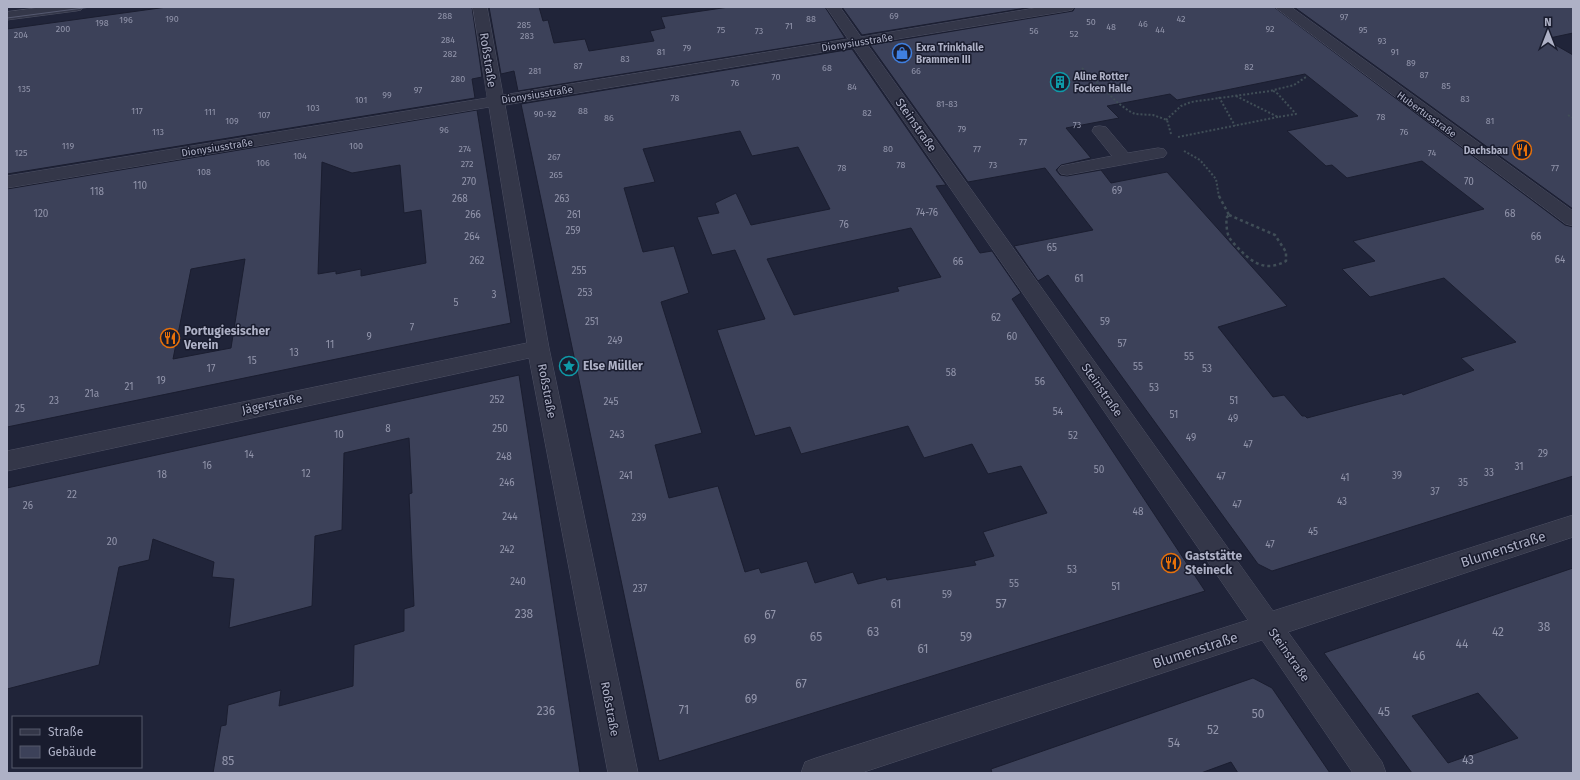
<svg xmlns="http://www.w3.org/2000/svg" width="1580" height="780" viewBox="0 0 1580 780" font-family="'Fira Sans',sans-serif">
  <rect width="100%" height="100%" fill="#202439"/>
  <g fill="#3c4159" stroke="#1b1e30" fill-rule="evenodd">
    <path d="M167 7H472L482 77 472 79 475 98 7 174V29Z"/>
    <path d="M489 7H539L543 21 548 20 554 43 585 39 589 51 654 41 650 31 665 28 661 17 729 7H825L845 38 518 91 514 71 501 74Z"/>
    <path d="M842 7H1032L862 35Z"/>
    <path d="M1075 7H1274L1565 225 1573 227V476L1272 571 1258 564 1048 275 1038 281 1014 246 1093 230 1045 168 968 182 870 45 1067 12 1073 11ZM1305 74 1358 116 1287 131 1326 166 1332 165 1347 178 1422 161 1484 209 1353 241 1375 261 1342 269 1370 297 1444 278 1516 342 1461 358 1474 370 1403 395 1402 393 1307 418 1305 416H1302L1284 395 1273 397 1218 327 1287 306 1167 172 1111 183 1101 170 1067 176 1060 175 1056 170 1061 165 1091 158 1066 128 1119 118 1107 106 1170 94 1177 100Z"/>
    <path d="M1294 7H1573V33L1545 39 1573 55V209Z"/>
    <path d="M852 49 946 185 936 186 980 253 992 251 1021 293 1012 299 1205 591 659 761 521 104ZM740 131 752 156 798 147 830 209 751 225 736 193 715 203 719 213 697 217 712 255 735 250 765 319 717 330 755 436 790 427 801 454 908 426 924 458 972 444 988 474 1021 466 1047 513 983 532 994 556 974 561 976 565 887 580 886 577 858 584 853 572 815 583 807 561 761 573 759 568 745 572 718 486 669 498 655 445 702 433 661 302 689 293 674 246 643 252 624 188 655 182 643 149ZM911 228 941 277 897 287 899 291 794 315 767 259Z"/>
    <path d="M477 110 511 323 7 427V189ZM322 162 352 173 400 165 404 213 421 210 426 263 361 276V269L336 274V271L318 274ZM245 259 231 348 173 359 191 269Z"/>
    <path d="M519 375 580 773H213L221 726 226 725 228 705 281 690 279 706 353 686 354 645 404 631V609L414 606 409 494 412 493 409 438 344 453 342 530 315 536 312 606 229 628 234 579 212 577 214 562 153 539 149 560 119 567 99 665 7 689V488Z"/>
    <path d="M1573 568V773H1412L1324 653ZM1478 693 1518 738 1448 763 1412 716Z"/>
    <path d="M1253 678 1272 688 1330 773H1238L1231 762 1201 773H992L991 769Z"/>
  </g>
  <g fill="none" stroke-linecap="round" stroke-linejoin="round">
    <defs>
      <g id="minor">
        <path d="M44 7H83L81 10 76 11 7 20V12Z"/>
        <path d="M473 7H487L503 95 848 39 826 7H840L861 37 1041 7H1074L1072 10 1067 11 867 44 1273 611 1573 515V537L1288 632 1382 762 1386 773H1353L1262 640 861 773H801L805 762 816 758 1248 620 853 47 505 105 549 348 638 773H608L529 358 7 471V451L527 343 489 107 7 188V176L487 98Z"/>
        <path d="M1275 7H1291L1573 211V226L1566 224Z"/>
        <path d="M1100 126 1106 127 1128 153 1158 148 1164 149 1167 153 1164 157 1067 175 1061 174 1058 170 1061 166 1112 156 1092 131 1094 127Z"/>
      </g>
    </defs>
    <use href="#minor" stroke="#4e5164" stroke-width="1"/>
    <g stroke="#404e57" stroke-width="2" stroke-dasharray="2 2" stroke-linecap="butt">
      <path d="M1082 68 1118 103 1129 111 1135 114 1153 115 1167 120 1171 134"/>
      <path d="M1236 96 1278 117 1296 114 1278 94 1272 90"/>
      <path d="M1219 97 1235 126"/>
      <path d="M1568 115 1573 118"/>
      <path d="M1166 120 1181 106 1191 102 1270 91 1294 85 1306 77"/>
      <path d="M1178 137 1278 117"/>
      <path d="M1184 151 1200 160 1216 179 1219 197"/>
    </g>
    <g stroke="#404e57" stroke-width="2.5" stroke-dasharray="3 3" stroke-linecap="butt">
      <path d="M1219 196 1229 215"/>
      <path d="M1229 215 1275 235 1286 252V261C1268 271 1255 265 1241 251 1237 247 1232 242 1229 237 1226 231 1227 224 1226 218Z"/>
    </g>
    <use href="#minor" fill="#343749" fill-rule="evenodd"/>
    <path stroke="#555970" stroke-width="1" d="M7 18 91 7"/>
  </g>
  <defs>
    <symbol id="shop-ring" viewBox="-11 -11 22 22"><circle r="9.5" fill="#191c2e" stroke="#3f7fe0" stroke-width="1.5"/><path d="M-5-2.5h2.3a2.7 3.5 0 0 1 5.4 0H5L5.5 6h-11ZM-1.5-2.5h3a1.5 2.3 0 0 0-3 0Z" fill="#3f7fe0"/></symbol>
    <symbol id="building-ring" viewBox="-11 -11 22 22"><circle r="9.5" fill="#191c2e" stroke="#0f9aa8" stroke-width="1.5"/><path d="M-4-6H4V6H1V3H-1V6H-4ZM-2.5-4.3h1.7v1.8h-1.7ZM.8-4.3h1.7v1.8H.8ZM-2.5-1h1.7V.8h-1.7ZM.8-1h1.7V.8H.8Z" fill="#0f9aa8"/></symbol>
    <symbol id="restaurant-ring" viewBox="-11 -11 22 22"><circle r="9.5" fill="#191c2e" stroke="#e8710a" stroke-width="1.5"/><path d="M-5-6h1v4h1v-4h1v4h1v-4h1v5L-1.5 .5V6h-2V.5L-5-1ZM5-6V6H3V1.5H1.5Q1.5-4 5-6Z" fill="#e8710a"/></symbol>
    <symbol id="sight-ring" viewBox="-11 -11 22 22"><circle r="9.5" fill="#191c2e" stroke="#0f9aa8" stroke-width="1.5"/><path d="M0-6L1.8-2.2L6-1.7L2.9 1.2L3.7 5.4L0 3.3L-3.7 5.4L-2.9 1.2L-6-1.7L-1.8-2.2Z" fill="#0f9aa8"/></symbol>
  </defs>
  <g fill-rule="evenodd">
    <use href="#shop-ring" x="891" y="42" width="22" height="22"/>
    <use href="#building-ring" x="1049" y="71" width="22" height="22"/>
    <use href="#restaurant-ring" x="1511" y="139" width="22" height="22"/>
    <use href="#restaurant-ring" x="159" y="327" width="22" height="22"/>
    <use href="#sight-ring" x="558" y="355" width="22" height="22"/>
    <use href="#restaurant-ring" x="1160" y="552" width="22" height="22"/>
  </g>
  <g text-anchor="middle" stroke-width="3" stroke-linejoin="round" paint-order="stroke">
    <g font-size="9" fill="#9295ab">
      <text x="445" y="19">288</text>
      <text x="894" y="19">69</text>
      <text x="1344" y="20">97</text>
      <text x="172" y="22">190</text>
      <text x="811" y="22">88</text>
      <text x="1181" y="22">42</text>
      <text x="126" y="23">196</text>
      <text x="1091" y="25">50</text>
      <text x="102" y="26">198</text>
      <text x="1143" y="27">46</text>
      <text x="524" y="28">285</text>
      <text x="789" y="29">71</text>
      <text x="1111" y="30">48</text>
      <text x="63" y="32">200</text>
      <text x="1270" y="32">92</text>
      <text x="721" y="33">75</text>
      <text x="1160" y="33">44</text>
      <text x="1363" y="33">95</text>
      <text x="759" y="34">73</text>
      <text x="1034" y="34">56</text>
      <text x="1074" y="37">52</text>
      <text x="21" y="38">204</text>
      <text x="527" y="39">283</text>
      <text x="448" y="43">284</text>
      <text x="1382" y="44">93</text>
      <text x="687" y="51">79</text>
      <text x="661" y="55">81</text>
      <text x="1395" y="55">91</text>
      <text x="450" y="57">282</text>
      <text x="625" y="62">83</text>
      <text x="1411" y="66">89</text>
      <text x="578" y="69">87</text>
      <text x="1249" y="70">82</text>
      <text x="827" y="71">68</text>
      <text x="535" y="74">281</text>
      <text x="916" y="74">66</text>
      <text x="1424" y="78">87</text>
      <text x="776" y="80">70</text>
      <text x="458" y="82">280</text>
      <text x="735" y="86">76</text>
      <text x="1446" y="89">85</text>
      <text x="852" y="90">84</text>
      <text x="24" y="92">135</text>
      <text x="418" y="93">97</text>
      <text x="387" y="98">99</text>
      <text x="675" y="101">78</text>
      <text x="1465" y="102">83</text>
      <text x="361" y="103">101</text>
      <text x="947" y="107">81-83</text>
      <text x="313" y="111">103</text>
      <text x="137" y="114">117</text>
      <text x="583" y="114">88</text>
      <text x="210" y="115">111</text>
      <text x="867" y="116">82</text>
      <text x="545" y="117">90-92</text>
      <text x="264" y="118">107</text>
      <text x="1381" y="120">78</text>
      <text x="609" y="121">86</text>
      <text x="232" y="124">109</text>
      <text x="1490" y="124">81</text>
      <text x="1077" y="128">73</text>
      <text x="962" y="132">79</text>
      <text x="444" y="133">96</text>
      <text x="158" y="135">113</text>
      <text x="1404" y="135">76</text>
      <text x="1023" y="145">77</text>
      <text x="68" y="149">119</text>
      <text x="356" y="149">100</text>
      <text x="465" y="152">274</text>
      <text x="888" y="152">80</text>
      <text x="977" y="152">77</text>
      <text x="21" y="156">125</text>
      <text x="1432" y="156">74</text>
      <text x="300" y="159">104</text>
      <text x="554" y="160">267</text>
      <text x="263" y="166">106</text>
      <text x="467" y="167">272</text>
      <text x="901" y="168">78</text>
      <text x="993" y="168">73</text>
      <text x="842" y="171">78</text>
      <text x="1555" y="171">77</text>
      <text x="204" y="175">108</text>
      <text x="556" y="178">265</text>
    </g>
    <g font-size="10" fill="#aeb1c6" stroke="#191c2e">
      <text transform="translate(857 42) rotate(-9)" y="4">Dionysiusstraße</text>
      <text transform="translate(537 94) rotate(-9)" y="4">Dionysiusstraße</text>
      <text transform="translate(1427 114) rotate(36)" y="4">Hubertusstraße</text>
      <text transform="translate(217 147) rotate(-9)" y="4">Dionysiusstraße</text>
    </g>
    <g font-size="10" font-weight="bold" fill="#aeb1c6" stroke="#191c2e" text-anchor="start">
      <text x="916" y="51">Exra Trinkhalle<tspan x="916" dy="12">Brammen III</tspan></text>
      <text x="1074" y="80">Aline Rotter<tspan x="1074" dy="12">Focken Halle</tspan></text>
      <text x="1508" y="154" text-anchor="end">Dachsbau</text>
    </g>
    <g font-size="10" fill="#9295ab">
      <text x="469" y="185">270</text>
      <text x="1469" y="185">70</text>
      <text x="140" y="189">110</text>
      <text x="1117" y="194">69</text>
      <text x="97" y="195">118</text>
      <text x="460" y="202">268</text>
      <text x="562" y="202">263</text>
      <text x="927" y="216">74-76</text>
      <text x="41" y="217">120</text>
      <text x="1510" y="217">68</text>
      <text x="473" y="218">266</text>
      <text x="574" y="218">261</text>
      <text x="844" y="228">76</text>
      <text x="573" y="234">259</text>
      <text x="472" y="240">264</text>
      <text x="1536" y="240">66</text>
      <text x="1052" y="251">65</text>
      <text x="1560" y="263">64</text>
      <text x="477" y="264">262</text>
      <text x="958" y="265">66</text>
      <text x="579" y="274">255</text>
      <text x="1079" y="282">61</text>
      <text x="585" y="296">253</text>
      <text x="494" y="298">3</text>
      <text x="456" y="306">5</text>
      <text x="996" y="321">62</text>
      <text x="592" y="325">251</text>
      <text x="1105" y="325">59</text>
      <text x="412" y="331">7</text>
      <text x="369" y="340">9</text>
      <text x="1012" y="340">60</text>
      <text x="615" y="344">249</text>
      <text x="1122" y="347">57</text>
      <text x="330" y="348">11</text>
      <text x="294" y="356">13</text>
      <text x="1189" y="360">55</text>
      <text x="252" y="364">15</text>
      <text x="1138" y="370">55</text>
      <text x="211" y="372">17</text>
      <text x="1207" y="372">53</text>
      <text x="951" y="376">58</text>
      <text x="161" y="384">19</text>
      <text x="1040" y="385">56</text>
      <text x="129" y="390">21</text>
      <text x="1154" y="391">53</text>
      <text x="92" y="397">21a</text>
      <text x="497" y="403">252</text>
      <text x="54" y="404">23</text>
      <text x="1234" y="404">51</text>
      <text x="611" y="405">245</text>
      <text x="20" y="412">25</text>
      <text x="1058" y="415">54</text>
      <text x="1174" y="418">51</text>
      <text x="1233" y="422">49</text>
      <text x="388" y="432">8</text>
      <text x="500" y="432">250</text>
      <text x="339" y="438">10</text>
      <text x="617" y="438">243</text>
      <text x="1073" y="439">52</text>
      <text x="1191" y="441">49</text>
      <text x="1248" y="448">47</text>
      <text x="1543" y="457">29</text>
      <text x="249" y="458">14</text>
      <text x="504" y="460">248</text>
      <text x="207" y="469">16</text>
      <text x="1519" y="470">31</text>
      <text x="1099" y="473">50</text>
      <text x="1489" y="476">33</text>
      <text x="306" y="477">12</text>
      <text x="162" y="478">18</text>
      <text x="626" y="479">241</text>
      <text x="1397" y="479">39</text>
      <text x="1221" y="480">47</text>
      <text x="1345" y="481">41</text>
      <text x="507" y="486">246</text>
      <text x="1463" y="486">35</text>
      <text x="1435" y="495">37</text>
      <text x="72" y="498">22</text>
      <text x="1342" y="505">43</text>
      <text x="1237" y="508">47</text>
      <text x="28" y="509">26</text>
      <text x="1138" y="515">48</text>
      <text x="510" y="520">244</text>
      <text x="639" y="521">239</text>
      <text x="1313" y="535">45</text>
      <text x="112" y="545">20</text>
      <text x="1270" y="548">47</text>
      <text x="507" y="553">242</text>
      <text x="1072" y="573">53</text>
      <text x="518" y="585">240</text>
      <text x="1014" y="587">55</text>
      <text x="1116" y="590">51</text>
      <text x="640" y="592">237</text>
      <text x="947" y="598">59</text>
    </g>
    <g font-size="12" fill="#aeb1c6" stroke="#191c2e">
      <text transform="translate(488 60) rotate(81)" y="4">Roßstraße</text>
      <text transform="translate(916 125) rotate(55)" y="4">Steinstraße</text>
      <text transform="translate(1102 390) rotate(55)" y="4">Steinstraße</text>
      <text transform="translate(547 391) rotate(79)" y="4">Roßstraße</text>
      <text transform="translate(272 404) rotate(-12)" y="4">Jägerstraße</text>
      <text transform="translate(1289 655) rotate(55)" y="4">Steinstraße</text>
      <text transform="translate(610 709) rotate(79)" y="4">Roßstraße</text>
    </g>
    <g font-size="12" font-weight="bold" fill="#aeb1c6" stroke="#191c2e" text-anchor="start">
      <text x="184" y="335">Portugiesischer<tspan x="184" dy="14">Verein</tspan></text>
      <text x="583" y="370">Else Müller</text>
      <text x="1185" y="560">Gaststätte<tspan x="1185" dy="14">Steineck</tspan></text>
    </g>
    <g font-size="12" fill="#9295ab">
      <text x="896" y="608">61</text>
      <text x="1001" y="608">57</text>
      <text x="524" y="618">238</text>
      <text x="770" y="619">67</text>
      <text x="1544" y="631">38</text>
      <text x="873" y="636">63</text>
      <text x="1498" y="636">42</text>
      <text x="816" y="641">65</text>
      <text x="966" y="641">59</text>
      <text x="750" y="643">69</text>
      <text x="1462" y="648">44</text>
      <text x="923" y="653">61</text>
      <text x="1419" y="660">46</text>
      <text x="801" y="688">67</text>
      <text x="751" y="703">69</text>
      <text x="684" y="714">71</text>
      <text x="546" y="715">236</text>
      <text x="1384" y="716">45</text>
      <text x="1258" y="718">50</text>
      <text x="1213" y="734">52</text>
      <text x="1174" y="747">54</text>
      <text x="1468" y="764">43</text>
      <text x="228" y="765">85</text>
    </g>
    <g font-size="14" fill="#aeb1c6" stroke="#191c2e">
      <text transform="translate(1503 549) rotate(-18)" y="5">Blumenstraße</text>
      <text transform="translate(1195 650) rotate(-18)" y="5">Blumenstraße</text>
    </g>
  </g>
  <rect width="1580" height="780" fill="none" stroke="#aeb1c6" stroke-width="16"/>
  <rect x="12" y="716" width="130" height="52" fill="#191c2e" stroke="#55586b"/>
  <rect x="20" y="729" width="20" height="6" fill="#343749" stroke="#55586b"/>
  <text x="48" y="736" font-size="12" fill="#aeb1c6">Straße</text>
  <rect x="20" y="746" width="20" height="12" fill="#3c4159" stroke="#55586b"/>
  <text x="48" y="756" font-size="12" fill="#aeb1c6">Gebäude</text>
  <g transform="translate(1548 32)" stroke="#191c2e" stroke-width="3" paint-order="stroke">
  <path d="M0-3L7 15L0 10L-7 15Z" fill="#aeb1c6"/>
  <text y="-6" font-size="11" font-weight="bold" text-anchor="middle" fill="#aeb1c6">N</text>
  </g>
</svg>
